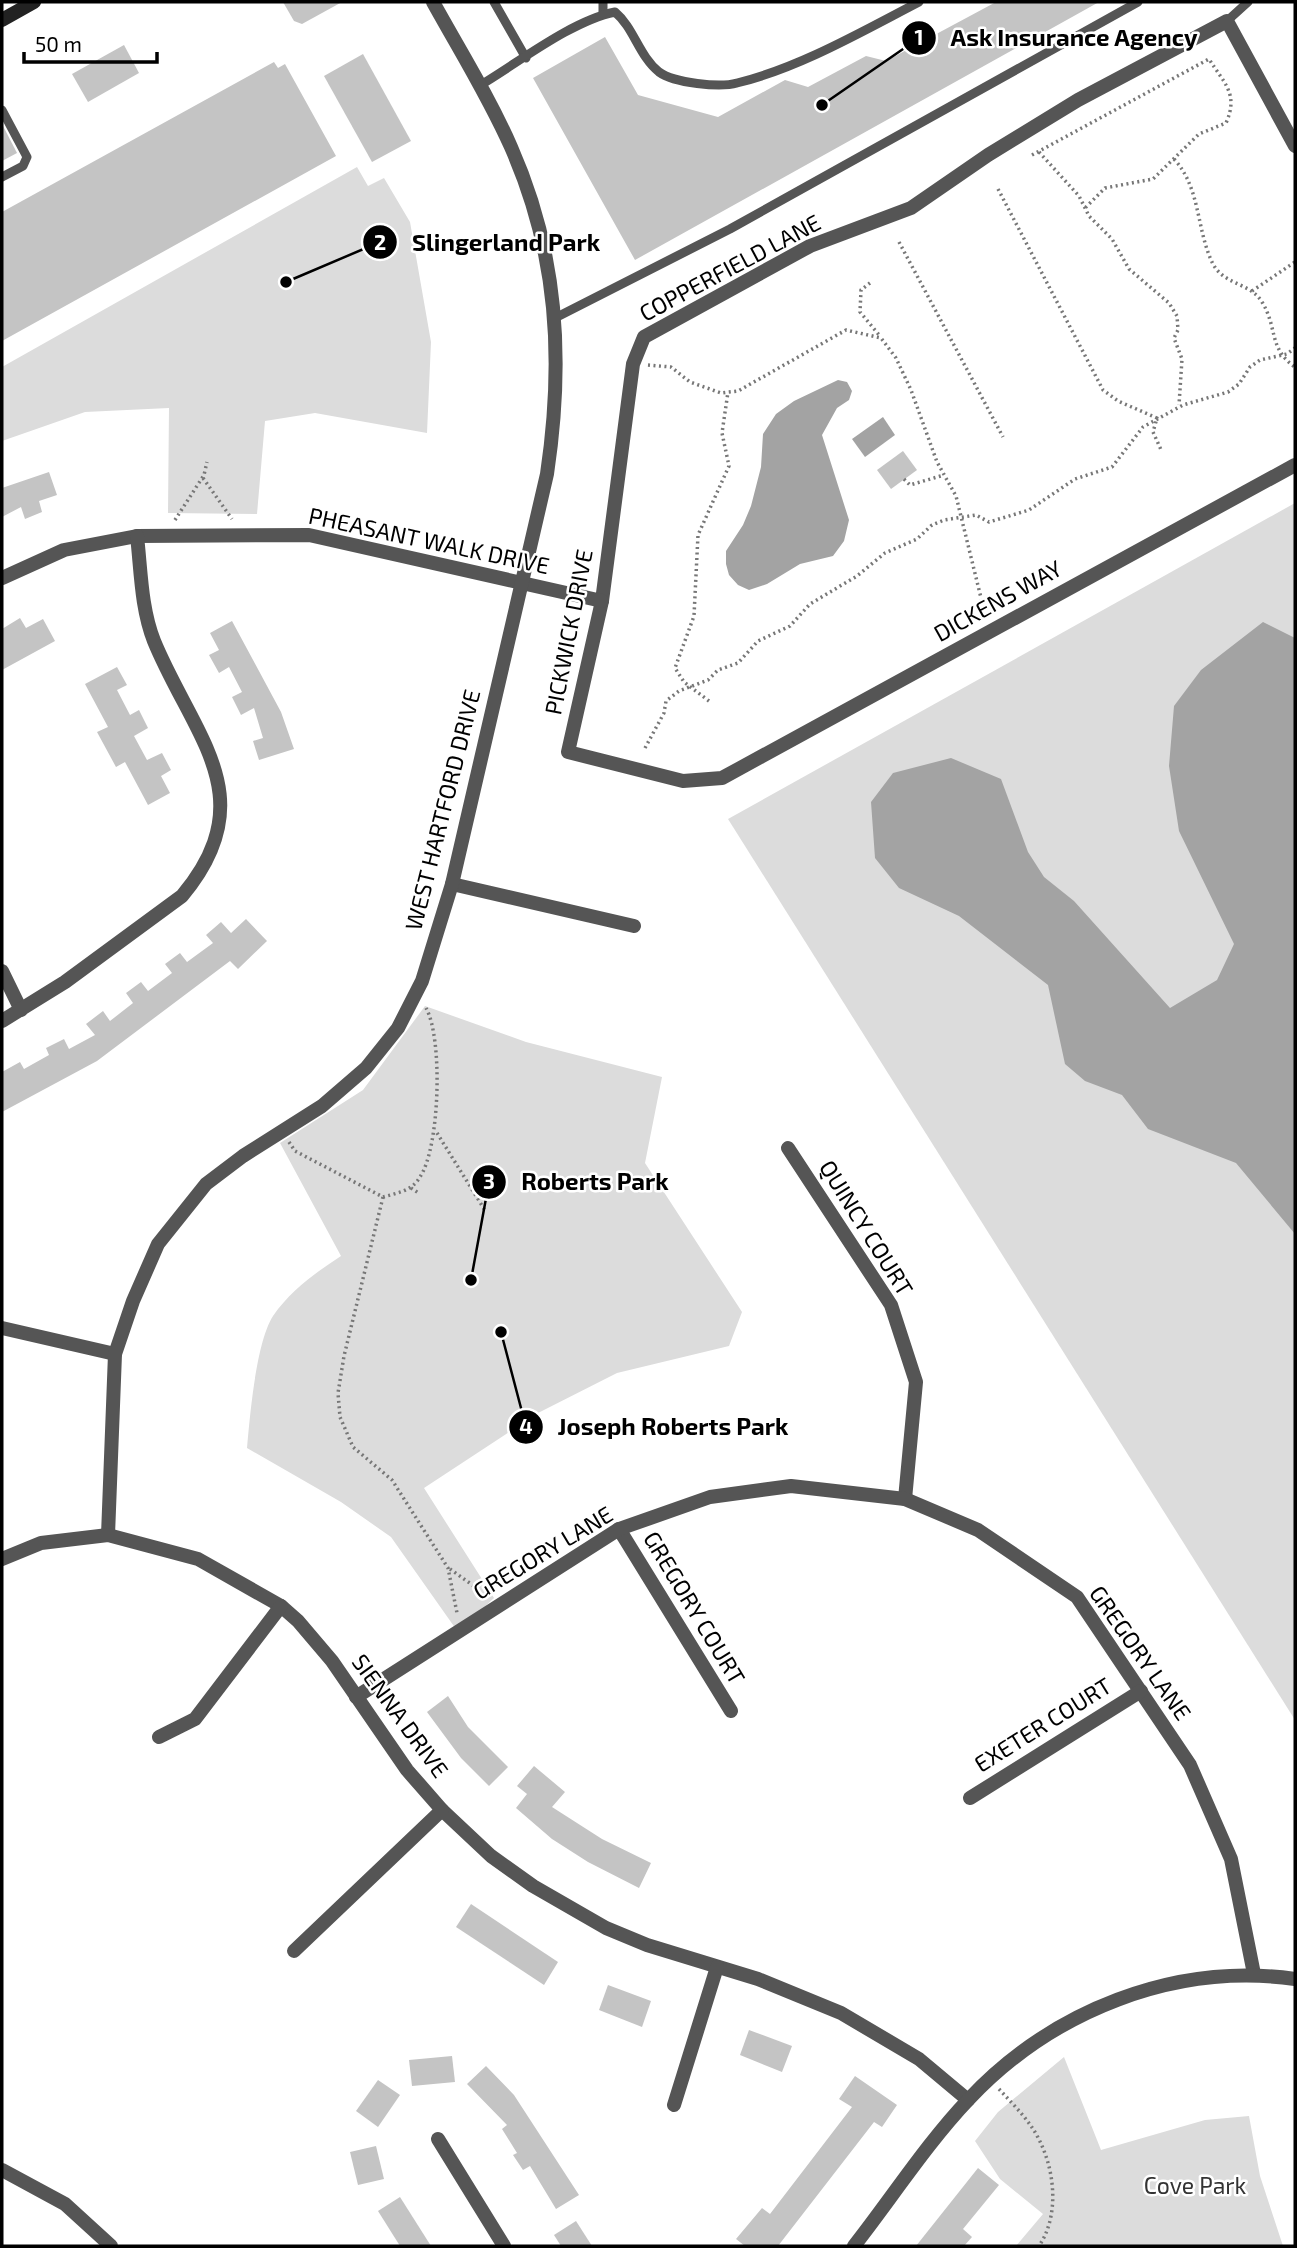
<svg xmlns="http://www.w3.org/2000/svg" width="1297" height="2248" viewBox="0 0 1297 2248" font-family="'Exo 2',sans-serif">
  <rect width="100%" height="100%" fill="#fff"/>
  <g fill="#dcdcdc">
    <path d="M357 167 368 186 384 178 410 222 431 342 427 433 315 413 265 421 257 514 168 513 169 408 85 412 2 441V367Z"/>
    <path d="M1295 503V1720L728 819Z"/>
    <path d="M425 1006 526 1042 662 1077 645 1163 742 1312 729 1346 617 1373 538 1413 424 1488 494 1598 458 1632 391 1537 341 1502 247 1448C250 1415 256 1343 273 1316 291 1290 315 1273 341 1256L280 1143 363 1090Z"/>
    <path d="M1064 2057 1101 2150 1205 2120 1249 2116 1260 2176 1283 2246H1016L1043 2214 1000 2179 975 2141 998 2112Z"/>
  </g>
  <g fill="#a3a3a3">
    <path d="M838 380 847 382 852 391 849 400 837 408 822 435 849 520 844 541 833 556 800 564 767 584 749 590 738 585 729 575 726 564V551L743 525 751 506 761 467 763 434 776 414 794 401Z"/>
    <path d="M883 417 895 435 865 457 852 439Z"/>
    <path d="M1263 622 1295 638V1234L1236 1163 1148 1129 1122 1095 1085 1081 1065 1064 1048 985 959 916 899 888 875 858 871 802 893 773 951 758 1001 779 1028 852 1044 877 1074 901 1170 1008 1217 980 1234 944 1179 831 1169 766 1174 706 1201 670Z"/>
  </g>
  <g fill="#c4c4c4">
    <path d="M283 2H342L302 24 294 21Z"/>
    <path d="M996 2H1099L635 260 533 78 605 37 638 95 718 117 785 80 808 87 866 56 886 61Z"/>
    <path d="M124 45 139 73 88 102 72 74Z"/>
    <path d="M363 54 411 141 372 162 324 76Z"/>
    <path d="M274 62 278 68 285 64 336 156 2 341V212Z"/>
    <path d="M2 124 17 153 2 161Z"/>
    <path d="M903 451 917 470 891 489 877 470Z"/>
    <path d="M49 472 57 495 39 501 42 512 25 519 21 507 2 517V488Z"/>
    <path d="M20 618 26 628 43 619 55 641 2 670V629Z"/>
    <path d="M232 621 281 712 294 749 259 760 253 741 263 738 254 708 241 715 232 697 242 692 229 667 219 673 209 655 219 650 210 633Z"/>
    <path d="M117 667 127 685 117 690 130 715 139 710 148 728 134 736 147 760 162 753 171 770 161 776 170 793 148 805 125 762 116 767 97 732 108 727 85 684Z"/>
    <path d="M246 919 267 941 238 969 230 961 97 1061 2 1112V1072L20 1062 24 1069 49 1055 46 1048 64 1039 69 1049 95 1035 86 1024 103 1011 110 1021 133 1003 126 993 141 982 148 991 172 973 165 964 180 953 187 962 213 943 206 935 221 922 231 933Z"/>
    <path d="M448 1696 468 1727 508 1767 489 1786 461 1758 427 1712Z"/>
    <path d="M534 1766 565 1792 552 1807 602 1839 651 1863 639 1888 588 1862 552 1839 516 1808 527 1794 517 1786Z"/>
    <path d="M471 1904 558 1962 544 1985 456 1927Z"/>
    <path d="M608 1985 651 2001 642 2027 599 2010Z"/>
    <path d="M749 2030 792 2046 782 2072 740 2055Z"/>
    <path d="M452 2056 455 2082 412 2086 409 2060Z"/>
    <path d="M486 2066 514 2095 579 2195 556 2209 530 2166 523 2170 513 2155 517 2153 502 2129 507 2125 467 2084Z"/>
    <path d="M855 2076 897 2105 882 2127 874 2122 778 2246H745L736 2239 762 2208 770 2214 852 2107 839 2099Z"/>
    <path d="M378 2080 400 2095 378 2127 356 2111Z"/>
    <path d="M376 2146 384 2179 358 2185 350 2152Z"/>
    <path d="M978 2168 999 2185 963 2229 972 2237 964 2246H916Z"/>
    <path d="M400 2197 431 2246H400L378 2211Z"/>
    <path d="M576 2221 592 2246H561L554 2235Z"/>
  </g>
  <g fill="none" stroke-linecap="round" stroke-linejoin="round">
    <g stroke="#777" stroke-width="3.5" stroke-dasharray="2 3.5" stroke-linecap="butt">
      <path d="M1039 152 1079 196 1089 216 1112 239 1129 269 1169 303 1177 316 1178 330 1174 338 1182 359 1179 405"/>
      <path d="M1032 155 1209 59C1224 83 1239 94 1226 123L1199 134 1153 179 1105 188 1085 208"/>
      <path d="M1174 159C1201 188 1196 230 1213 264 1224 285 1251 283 1262 302 1278 328 1268 348 1295 367"/>
      <path d="M998 189 1103 390 1118 401 1157 418 1153 432 1162 452"/>
      <path d="M899 242 1003 437"/>
      <path d="M870 283 861 290 860 312 880 336"/>
      <path d="M1252 291 1295 262"/>
      <path d="M648 365 671 367 690 382 721 393 738 391 846 330 881 338 896 358 911 390 937 462 956 496 983 606"/>
      <path d="M203 478 232 519"/>
      <path d="M904 479 910 485 944 475"/>
      <path d="M175 520 204 475 207 462"/>
      <path d="M709 701 684 682 675 668 694 616 698 535 729 466 722 433 728 392"/>
      <path d="M645 748 664 713 666 701 679 691 708 680 718 670 738 663 758 641 790 626 810 604 857 576 885 553 917 539 932 525 944 520 976 515 989 522 1029 510 1075 479 1112 467 1143 427 1183 405 1228 392 1239 384 1250 367 1260 360 1287 354 1295 348"/>
      <path d="M437 1133 486 1212"/>
      <path d="M289 1142 295 1151 383 1197C397 1193 412 1191 420 1177 440 1147 443 1038 426 1008"/>
      <path d="M411 1188 420 1194"/>
      <path d="M383 1197 344 1356 338 1393 340 1417 353 1447 392 1480 448 1568 457 1613"/>
      <path d="M450 1569 478 1589"/>
      <path d="M999 2089C1010 2101 1022 2113 1031 2126 1054 2159 1062 2212 1039 2246"/>
    </g>
    <g stroke="#555" stroke-width="9">
      <path d="M494 2 526 58"/>
      <path d="M603 14V2"/>
      <path d="M1227 21 1248 2"/>
      <path d="M479 86C518 63 571 21 615 12 634 28 639 56 659 72 674 83 720 88 737 83 799 68 863 31 919 2"/>
      <path d="M2 110 27 157 23 166 2 177"/>
      <path d="M555 318 730 229 1138 2"/>
    </g>
    <g stroke="#555" stroke-width="14">
      <path d="M1295 146 1227 21 1078 100 988 155 911 208 810 246 644 337 633 364 602 601 568 752 683 781 722 778 1295 465"/>
      <path d="M2 578 64 550 137 536 309 535 602 601"/>
      <path d="M452 884 634 926"/>
      <path d="M2 971 21 1010"/>
      <path d="M2 1021 65 982 182 896C265 797 193 736 154 641 141 608 141 571 137 536"/>
      <path d="M788 1148 891 1305 916 1382 905 1499"/>
      <path d="M2 1328 115 1354"/>
      <path d="M619 1529 731 1711"/>
      <path d="M108 1535 115 1354 133 1301 158 1244 206 1184 243 1156 322 1106 366 1068 398 1028 422 981 452 884 547 474C564 360 558 253 511 147 489 97 459 49 433 2"/>
      <path d="M2 1559 41 1543 108 1535 198 1559 281 1606 298 1621 332 1661 407 1770 442 1810 491 1856 533 1886 606 1928 647 1945 758 1979 841 2013 919 2059 968 2100"/>
      <path d="M356 1697 619 1529 710 1497 791 1486 905 1499 978 1530 1077 1597 1190 1765 1231 1859 1254 1974"/>
      <path d="M159 1737 195 1719 281 1606"/>
      <path d="M970 1798 1141 1691"/>
      <path d="M294 1951 442 1810"/>
      <path d="M674 2105 717 1967"/>
      <path d="M438 2139 504 2246"/>
      <path d="M2 2170 65 2204 111 2246"/>
      <path d="M854 2246C891 2199 927 2143 969 2099 1052 2011 1174 1962 1295 1979"/>
    </g>
    <path stroke="#222" stroke-width="14" d="M2 20 34 2"/>
  </g>
  <g text-anchor="middle" stroke-width="5" stroke-linejoin="round" paint-order="stroke">
    <g font-size="23" fill="#000" stroke="#fff">
      <text transform="translate(730 268) rotate(-28)" y="8">COPPERFIELD LANE</text>
      <text transform="translate(429 541) rotate(12)" y="8">PHEASANT WALK DRIVE</text>
      <text transform="translate(998 601) rotate(-29)" y="8">DICKENS WAY</text>
      <text transform="translate(569 632) rotate(-79)" y="8">PICKWICK DRIVE</text>
      <text transform="translate(443 810) rotate(-76)" y="8">WEST HARTFORD DRIVE</text>
      <text transform="translate(866 1228) rotate(58)" y="8">QUINCY COURT</text>
      <text transform="translate(543 1553) rotate(-31)" y="8">GREGORY LANE</text>
      <text transform="translate(694 1608) rotate(59)" y="8">GREGORY COURT</text>
      <text transform="translate(1140 1653) rotate(55)" y="8">GREGORY LANE</text>
      <text transform="translate(400 1716) rotate(54)" y="8">SIENNA DRIVE</text>
      <text transform="translate(1043 1725) rotate(-32)" y="8">EXETER COURT</text>
    </g>
    <g font-size="23" fill="#333" stroke="#fff">
      <text x="1195" y="2194">Cove Park</text>
    </g>
  </g>
  <path fill="none" stroke="#000" stroke-width="2.5" d="M822 105L919 38M286 282L380 242M471 1280L489 1182M501 1332L526 1427"/>
  <g fill="#000" stroke="#fff" stroke-width="2.5">
    <circle cx="822" cy="105" r="7"/>
    <circle cx="286" cy="282" r="7"/>
    <circle cx="471" cy="1280" r="7"/>
    <circle cx="501" cy="1332" r="7"/>
    <circle cx="919" cy="38" r="18"/>
    <circle cx="380" cy="242" r="18"/>
    <circle cx="489" cy="1182" r="18"/>
    <circle cx="526" cy="1427" r="18"/>
  </g>
  <g font-size="21" text-anchor="middle" font-weight="bold" fill="#fff">
    <text x="919" y="45">1</text>
    <text x="380" y="250">2</text>
    <text x="489" y="1189">3</text>
    <text x="526" y="1434">4</text>
  </g>
  <g font-size="24" text-anchor="middle" font-weight="bold" fill="#000" stroke="#fff" stroke-width="5" stroke-linejoin="round" paint-order="stroke">
    <text x="1074" y="46">Ask Insurance Agency</text>
    <text x="506" y="251">Slingerland Park</text>
    <text x="595" y="1190">Roberts Park</text>
    <text x="673" y="1435">Joseph Roberts Park</text>
  </g>
  <rect width="1297" height="2248" fill="none" stroke="#000000" stroke-width="7"/>
  <path d="M24 52v10h133v-10" fill="none" stroke="#000000" stroke-width="3.5"/>
  <text x="35" y="52" font-size="21" fill="#000000" stroke="#ffffff" stroke-width="5" paint-order="stroke">50 m</text>
</svg>
